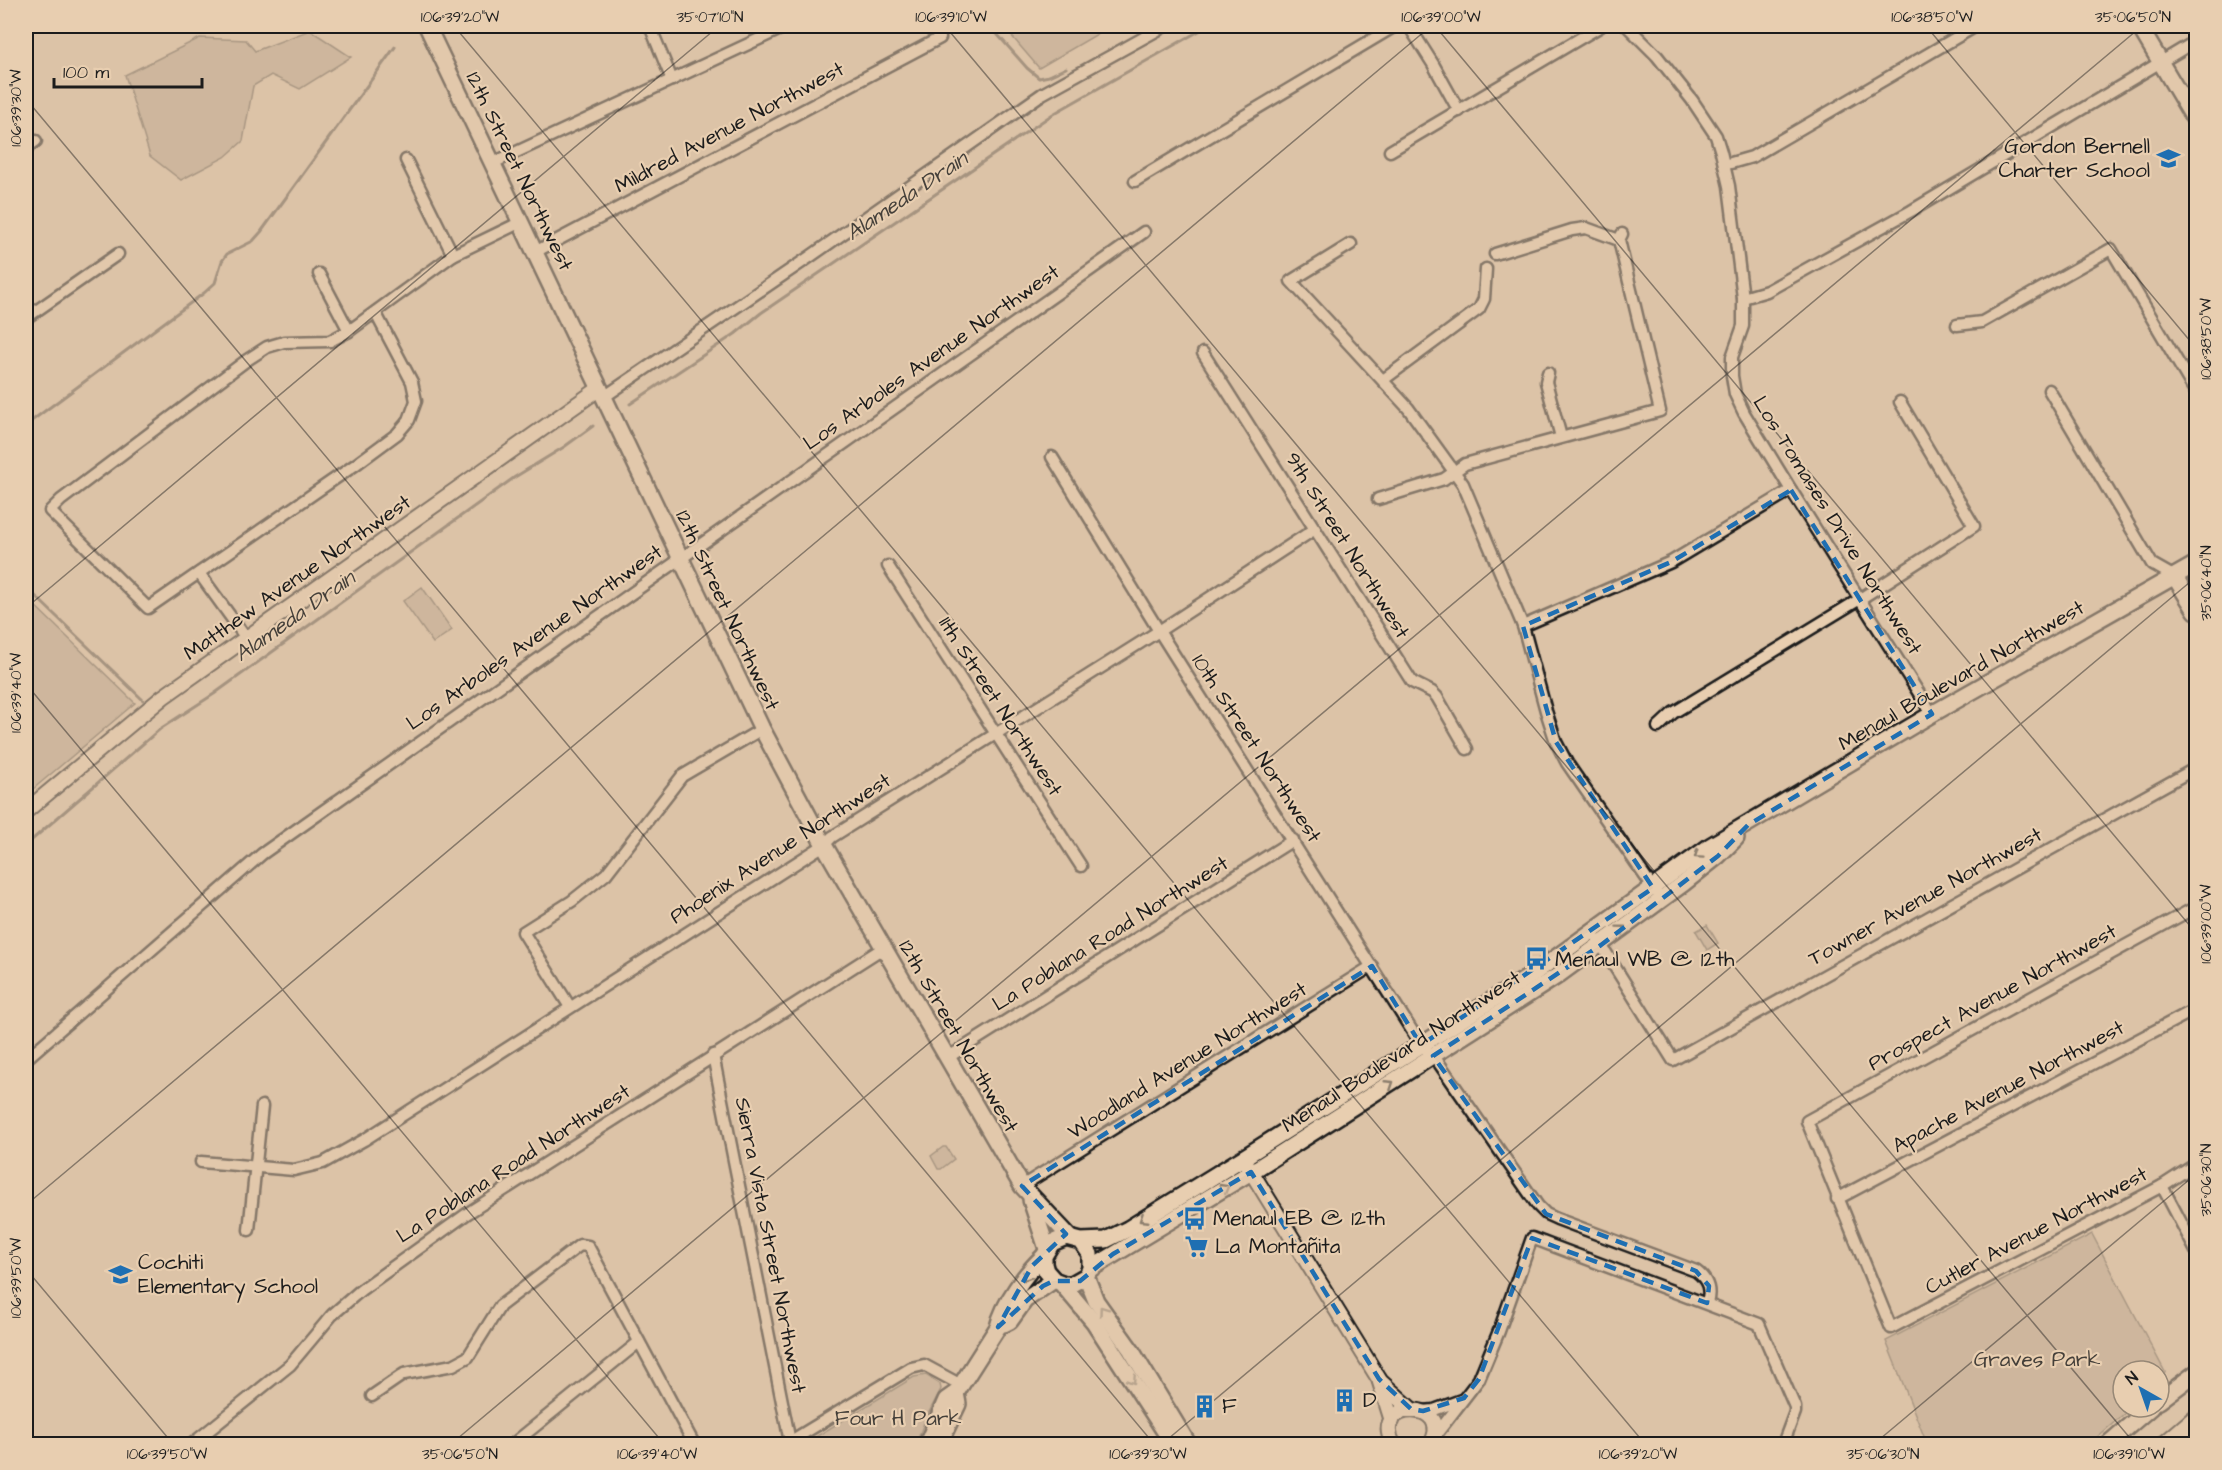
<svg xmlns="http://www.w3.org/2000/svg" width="2222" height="1470" viewBox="0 0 2222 1470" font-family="'Architects Daughter',sans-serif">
  <rect width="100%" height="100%" fill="#dcc3a7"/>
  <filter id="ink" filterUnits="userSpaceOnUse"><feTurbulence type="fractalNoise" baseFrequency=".0167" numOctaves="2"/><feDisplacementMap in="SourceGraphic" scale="12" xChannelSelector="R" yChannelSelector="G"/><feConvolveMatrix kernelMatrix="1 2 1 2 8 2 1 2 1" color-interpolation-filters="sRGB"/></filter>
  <g filter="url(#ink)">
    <g fill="#bca790" stroke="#6c6256" stroke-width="1.5">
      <path d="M1003 26H1111L1039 68Z"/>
      <path d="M310 30 351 57 300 89 271 75 253 86 243 141 225 157 181 180 150 156 125 75 200 38 246 40 255 51Z"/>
      <path d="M422 587 452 630 433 643 403 601Z"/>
      <path d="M26 597 135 703 26 795Z"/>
      <path d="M1707 925 1718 943 1707 950 1696 931Z"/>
      <path d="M943 1147H946L954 1159 941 1169H938L931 1156Z"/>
      <path d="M2092 1234 2165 1372 2159 1388V1371H2123V1407H2132L2089 1444H1927L1886 1341Z"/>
      <path d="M926 1375 940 1384 941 1389 925 1420 916 1444H804L914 1377Z"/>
    </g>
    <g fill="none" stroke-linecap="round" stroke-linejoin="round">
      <g stroke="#635a50" stroke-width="3">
        <path d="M990 26 1027 68 1039 78 1049 76 1066 68"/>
        <path d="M630 404 735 334 761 313 1053 114 1208 26"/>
        <path d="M26 425 204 293 215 283 222 261 227 254 253 241 261 232 395 47"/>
        <path d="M26 587 143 700"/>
        <path d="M26 845 160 729 214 694 515 477 564 447 593 426"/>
      </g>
      <defs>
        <g id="minor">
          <path d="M650 26 672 80"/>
          <path d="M1409 26 1433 64 1459 111"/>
          <path d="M1627 26 1657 56 1692 100 1716 136 1721 152 1729 186 1743 298V326L1732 357V376L1735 394 1744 413 1791 490 1932 714"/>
          <path d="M26 148 36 141"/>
          <path d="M1390 151 1601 26"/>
          <path d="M406 160 453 255"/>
          <path d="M493 163 787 26"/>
          <path d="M1724 165 1752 157 1976 26"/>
          <path d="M1135 181 1395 26"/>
          <path d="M1351 244 1291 281 1408 408 1463 484 1523 626 1546 711 1556 742 1567 763 1656 892"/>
          <path d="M535 252 940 38"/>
          <path d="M1495 254 1572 230 1586 228 1619 240"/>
          <path d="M319 274 349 331"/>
          <path d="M1743 298 1767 291 1911 211 2196 41"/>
          <path d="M375 312 412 382 416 401 409 420 397 434 355 465 148 608 50 511 61 500 247 360 267 347 284 342 330 341 349 331 453 255 521 222"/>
          <path d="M26 318 118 254"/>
          <path d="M1957 325 1982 322 2111 249 2196 393"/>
          <path d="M1203 353 1412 682 1432 692 1437 697 1467 749"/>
          <path d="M1548 373 1546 382 1561 437"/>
          <path d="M1383 380 1479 309 1484 299 1486 269"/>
          <path d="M2049 390 2152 564 2175 577"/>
          <path d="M604 397 811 256 1042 94 1165 26"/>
          <path d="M1052 457 1159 631 1421 1045 1434 1056 1538 1206 1546 1214 1557 1219 1696 1271C1708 1280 1711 1290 1707 1303"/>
          <path d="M1378 499 1444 479 1465 464 1660 411 1619 240 1622 234"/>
          <path d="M888 566 1081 866"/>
          <path d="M199 573 246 638"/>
          <path d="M1523 626 1671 562 1791 490"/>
          <path d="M1658 727 1673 713 1860 599 1974 526 1900 402"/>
          <path d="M2196 907 1807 1121 1891 1328 2162 1186 2196 1164"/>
          <path d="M1598 940 1673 1060 2196 768"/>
          <path d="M570 1007 523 932 572 901 606 874 682 776 762 729"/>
          <path d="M713 1055 790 1442"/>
          <path d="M947 1058 1293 840"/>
          <path d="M26 1059 262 854 1144 232"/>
          <path d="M201 1162 294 1170 323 1163 364 1140 824 845 832 837 1159 631 1315 529"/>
          <path d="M1022 1186 1372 966"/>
          <path d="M2162 1186 2196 1251"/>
          <path d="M1837 1199 2196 1009"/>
          <path d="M249 1230 262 1106"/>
          <path d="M372 1396 404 1374 453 1365 468 1357 500 1306 580 1245 588 1246 694 1444"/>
          <path d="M1423 1411 1434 1410 1461 1400"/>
          <path d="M1435 1436 1479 1379 1499 1331 1532 1238 1759 1324 1795 1407V1412L1783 1444"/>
          <path d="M192 1444 290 1365 332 1315 361 1290 468 1213 883 948"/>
          <path d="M513 1444 639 1342"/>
          <path d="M786 1444 911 1368 924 1365 961 1385"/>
        </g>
        <g id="tertiary">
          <path d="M26 811 163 697 600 388"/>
          <path d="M1246 1163 1379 1379 1392 1421"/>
          <path d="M1380 1381 1411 1409"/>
          <path d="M1393 1444C1369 1398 1456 1400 1431 1444"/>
        </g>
        <g id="secondary">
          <path d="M427 26 762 729 824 845 1022 1186 1070 1237"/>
          <path d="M2139 26 2196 122"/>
          <path d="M2175 577 2196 611"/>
          <path d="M1031 1200 1047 1249"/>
          <path d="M1081 1241 1090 1254V1269L1086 1276 1072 1284H1064L1054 1280 1046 1271 1044 1264V1256L1052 1243 1066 1237 1081 1241 1106 1240 1128 1229 1243 1158 1532 975 1710 846 1932 714 2196 564"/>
          <path d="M1090 1269 1251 1172 1557 976 1684 883 1718 856 1736 838"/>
          <path d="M1086 1276 1096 1301 1131 1350 1188 1444"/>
          <path d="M1061 1283 1094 1322 1173 1444"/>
          <path d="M1004 1324 1010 1321 1025 1300 1054 1280"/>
          <path d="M2159 1401 2196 1373"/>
          <path d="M927 1444 946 1400 956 1393 998 1327C1003 1304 1027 1271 1044 1256"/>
          <path d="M939 1444 958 1404 956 1393"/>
          <path d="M2108 1444 2151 1407"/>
        </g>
        <path id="motorway" d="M2168 1444 2196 1420"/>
      </defs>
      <use href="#minor" stroke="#1c1c1c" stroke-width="15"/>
      <use href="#tertiary" stroke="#1c1c1c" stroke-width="18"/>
      <use href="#secondary" stroke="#1c1c1c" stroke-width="20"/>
      <use href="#motorway" stroke="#1c1c1c" stroke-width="24"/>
      <use href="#minor" stroke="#e8ceb0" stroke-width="10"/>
      <use href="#tertiary" stroke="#e8ceb0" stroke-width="14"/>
      <use href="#secondary" stroke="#e8ceb0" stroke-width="15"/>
      <use href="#motorway" stroke="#e8ceb0" stroke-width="20"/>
    </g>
    <defs><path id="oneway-chevron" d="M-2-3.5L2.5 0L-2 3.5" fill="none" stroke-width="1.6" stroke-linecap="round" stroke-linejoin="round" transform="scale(1.5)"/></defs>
    <g stroke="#8c7e6d">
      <use href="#oneway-chevron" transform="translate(1698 855) rotate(145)"/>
      <use href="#oneway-chevron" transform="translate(1622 929) rotate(-37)"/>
      <use href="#oneway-chevron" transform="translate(1390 1084) rotate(-33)"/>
      <use href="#oneway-chevron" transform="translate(1225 1188) rotate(-31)"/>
      <use href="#oneway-chevron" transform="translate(1143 1219) rotate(147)"/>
      <use href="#oneway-chevron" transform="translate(1026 1277) rotate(123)"/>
      <use href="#oneway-chevron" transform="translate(1103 1310) rotate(-126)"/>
      <use href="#oneway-chevron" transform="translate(1132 1380) rotate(57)"/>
    </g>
  </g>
  <path d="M0 0H2222V1470H0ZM1791 490 1932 714 1748 825 1718 856 1601 945 1433 1056 1546 1214 1696 1271 1709 1286 1707 1303 1532 1238 1479 1379 1464 1398 1423 1411 1411 1409 1379 1379 1251 1172 1113 1254 1080 1281H1053L1043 1286 998 1327 1032 1266 1066 1234 1022 1186 1372 966 1421 1045 1653 888 1556 742 1523 626 1671 562Z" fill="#dcc3a7" fill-opacity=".55" fill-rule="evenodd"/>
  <path fill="none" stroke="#1f6fb2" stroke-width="4.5" stroke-dasharray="12 8" stroke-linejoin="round" d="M1791 490 1932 714 1748 825 1718 856 1601 945 1433 1056 1546 1214 1696 1271 1709 1286 1707 1303 1532 1238 1479 1379 1464 1398 1423 1411 1411 1409 1379 1379 1251 1172 1113 1254 1080 1281H1053L1043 1286 998 1327 1032 1266 1066 1234 1022 1186 1372 966 1421 1045 1653 888 1556 742 1523 626 1671 562Z"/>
  <path fill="none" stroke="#1c1c1c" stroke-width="1.5" stroke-opacity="0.45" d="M454 26 1645 1444M945 26 2135 1444M1435 26 2196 933M1926 26 2196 348M26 99 1154 1444M26 608 719 26M26 684 664 1444M26 1205 1431 26M26 1269 173 1444M451 1444 2142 26M1162 1444 2196 577M1874 1444 2196 1174"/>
  <defs>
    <symbol id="school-bare" viewBox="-9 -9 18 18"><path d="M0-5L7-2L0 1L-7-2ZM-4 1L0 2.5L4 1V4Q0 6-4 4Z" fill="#1f6fb2" stroke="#e8ceb0" stroke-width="2.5" paint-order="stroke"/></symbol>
    <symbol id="bus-bare" viewBox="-9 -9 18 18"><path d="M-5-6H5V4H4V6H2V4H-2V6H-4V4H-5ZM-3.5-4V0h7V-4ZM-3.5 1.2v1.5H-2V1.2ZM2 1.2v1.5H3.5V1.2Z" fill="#1f6fb2" stroke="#e8ceb0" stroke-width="2.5" paint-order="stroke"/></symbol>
    <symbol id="supermarket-bare" viewBox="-9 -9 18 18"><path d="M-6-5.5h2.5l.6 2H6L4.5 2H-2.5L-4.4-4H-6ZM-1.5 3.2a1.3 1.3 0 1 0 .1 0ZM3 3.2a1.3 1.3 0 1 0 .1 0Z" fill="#1f6fb2" stroke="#e8ceb0" stroke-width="2.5" paint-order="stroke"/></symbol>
    <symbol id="building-bare" viewBox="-9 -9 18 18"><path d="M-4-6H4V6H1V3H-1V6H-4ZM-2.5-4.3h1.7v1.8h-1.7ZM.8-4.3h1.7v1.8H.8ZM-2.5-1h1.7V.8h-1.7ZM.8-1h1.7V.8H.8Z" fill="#1f6fb2" stroke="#e8ceb0" stroke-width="2.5" paint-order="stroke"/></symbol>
  </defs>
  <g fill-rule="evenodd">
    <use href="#school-bare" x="2152" y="142" width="33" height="33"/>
    <use href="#bus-bare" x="1520" y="942" width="33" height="33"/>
    <use href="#bus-bare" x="1178" y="1202" width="33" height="33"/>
    <use href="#supermarket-bare" x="1180" y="1230" width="33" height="33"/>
    <use href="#school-bare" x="104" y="1258" width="33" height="33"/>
    <use href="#building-bare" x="1328" y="1384" width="33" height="33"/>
    <use href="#building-bare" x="1188" y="1390" width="33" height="33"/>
  </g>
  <g text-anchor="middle" stroke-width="4.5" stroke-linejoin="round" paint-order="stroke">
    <g font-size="21" fill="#1c1c1c" stroke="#e8ceb0">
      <text transform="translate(729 127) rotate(-28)" y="7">Mildred Avenue Northwest</text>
      <text transform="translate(520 171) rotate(64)" y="7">12th Street Northwest</text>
      <text transform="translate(931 357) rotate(-35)" y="7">Los Arboles Avenue Northwest</text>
      <text transform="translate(1838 525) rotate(58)" y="7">Los Tomases Drive Northwest</text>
      <text transform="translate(1348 545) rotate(58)" y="7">9th Street Northwest</text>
      <text transform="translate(297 577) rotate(-35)" y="7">Matthew Avenue Northwest</text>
      <text transform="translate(728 610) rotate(65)" y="7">12th Street Northwest</text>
      <text transform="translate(534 637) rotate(-35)" y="7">Los Arboles Avenue Northwest</text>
      <text transform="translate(1961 675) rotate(-30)" y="7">Menaul Boulevard Northwest</text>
      <text transform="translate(1001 706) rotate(57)" y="7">11th Street Northwest</text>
      <text transform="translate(1257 748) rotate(57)" y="7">10th Street Northwest</text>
      <text transform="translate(780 848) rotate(-33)" y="7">Phoenix Avenue Northwest</text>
      <text transform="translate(1925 896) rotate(-29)" y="7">Towner Avenue Northwest</text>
      <text transform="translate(1110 933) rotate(-32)" y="7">La Poblana Road Northwest</text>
      <text transform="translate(1992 997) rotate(-29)" y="7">Prospect Avenue Northwest</text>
      <text transform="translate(959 1036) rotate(60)" y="7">12th Street Northwest</text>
      <text transform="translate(1401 1051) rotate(-33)" y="7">Menaul Boulevard Northwest</text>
      <text transform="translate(1187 1060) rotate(-32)" y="7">Woodland Avenue Northwest</text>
      <text transform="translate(2008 1086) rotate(-28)" y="7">Apache Avenue Northwest</text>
      <text transform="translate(513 1163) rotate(-33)" y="7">La Poblana Road Northwest</text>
      <text transform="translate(2036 1230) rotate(-28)" y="7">Cutler Avenue Northwest</text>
      <text transform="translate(771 1245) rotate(79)" y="7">Sierra Vista Street Northwest</text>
    </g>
    <g font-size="21" fill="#1c1c1c" stroke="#e8ceb0" text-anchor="start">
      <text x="2150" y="153" text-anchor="end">Gordon Bernell<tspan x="2150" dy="24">Charter School</tspan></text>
      <text x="1555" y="966">Menaul WB @ 12th</text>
      <text x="1213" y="1225">Menaul EB @ 12th</text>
      <text x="1215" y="1253">La Montañita</text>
      <text x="138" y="1269">Cochiti<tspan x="138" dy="24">Elementary School</tspan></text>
      <text x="1363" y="1407">D</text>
      <text x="1222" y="1413">F</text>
    </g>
    <g font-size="21" fill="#443f39" stroke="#e8ceb0">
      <text x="2037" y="1366">Graves Park</text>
      <text x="898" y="1425">Four H Park</text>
    </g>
    <g font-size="22" font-style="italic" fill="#45403a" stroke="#e8ceb0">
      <text transform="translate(906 195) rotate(-34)" y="8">Alameda Drain</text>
      <text transform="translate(294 615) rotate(-35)" y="8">Alameda Drain</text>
    </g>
  </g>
  <rect width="2222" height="1470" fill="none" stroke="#e8ceb0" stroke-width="66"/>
  <g transform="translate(2141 1389) rotate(320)"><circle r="28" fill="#e8ceb0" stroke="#968775" stroke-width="1.5"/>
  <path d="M0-4.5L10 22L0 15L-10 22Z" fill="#1f6fb2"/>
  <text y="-9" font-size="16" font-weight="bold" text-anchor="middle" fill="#1c1c1c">N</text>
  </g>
  <path d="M54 78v9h148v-9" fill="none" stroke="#1c1c1c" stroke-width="3"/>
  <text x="63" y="78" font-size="18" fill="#1c1c1c" stroke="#e8ceb0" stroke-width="4.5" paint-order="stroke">100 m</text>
  <rect x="33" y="33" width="2156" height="1404" fill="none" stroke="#1c1c1c" stroke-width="2"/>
  <g font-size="15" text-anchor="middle" fill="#1c1c1c">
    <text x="460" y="22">106°39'20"W</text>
    <text x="710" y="22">35°07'10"N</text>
    <text x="951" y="22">106°39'10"W</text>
    <text x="1441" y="22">106°39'00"W</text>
    <text x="1932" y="22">106°38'50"W</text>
    <text x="2133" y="22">35°06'50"N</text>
    <text transform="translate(16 108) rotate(-90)" y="5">106°39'30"W</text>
    <text transform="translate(2206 339) rotate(-90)" y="5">106°38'50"W</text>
    <text transform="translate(2206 583) rotate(-90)" y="5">35°06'40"N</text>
    <text transform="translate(16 693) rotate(-90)" y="5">106°39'40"W</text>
    <text transform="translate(2206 924) rotate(-90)" y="5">106°39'00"W</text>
    <text transform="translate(2206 1180) rotate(-90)" y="5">35°06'30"N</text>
    <text transform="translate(16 1278) rotate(-90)" y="5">106°39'50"W</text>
    <text x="167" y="1459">106°39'50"W</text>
    <text x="460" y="1459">35°06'50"N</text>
    <text x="657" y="1459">106°39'40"W</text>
    <text x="1148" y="1459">106°39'30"W</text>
    <text x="1638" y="1459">106°39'20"W</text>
    <text x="1883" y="1459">35°06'30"N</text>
    <text x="2129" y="1459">106°39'10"W</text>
  </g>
</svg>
